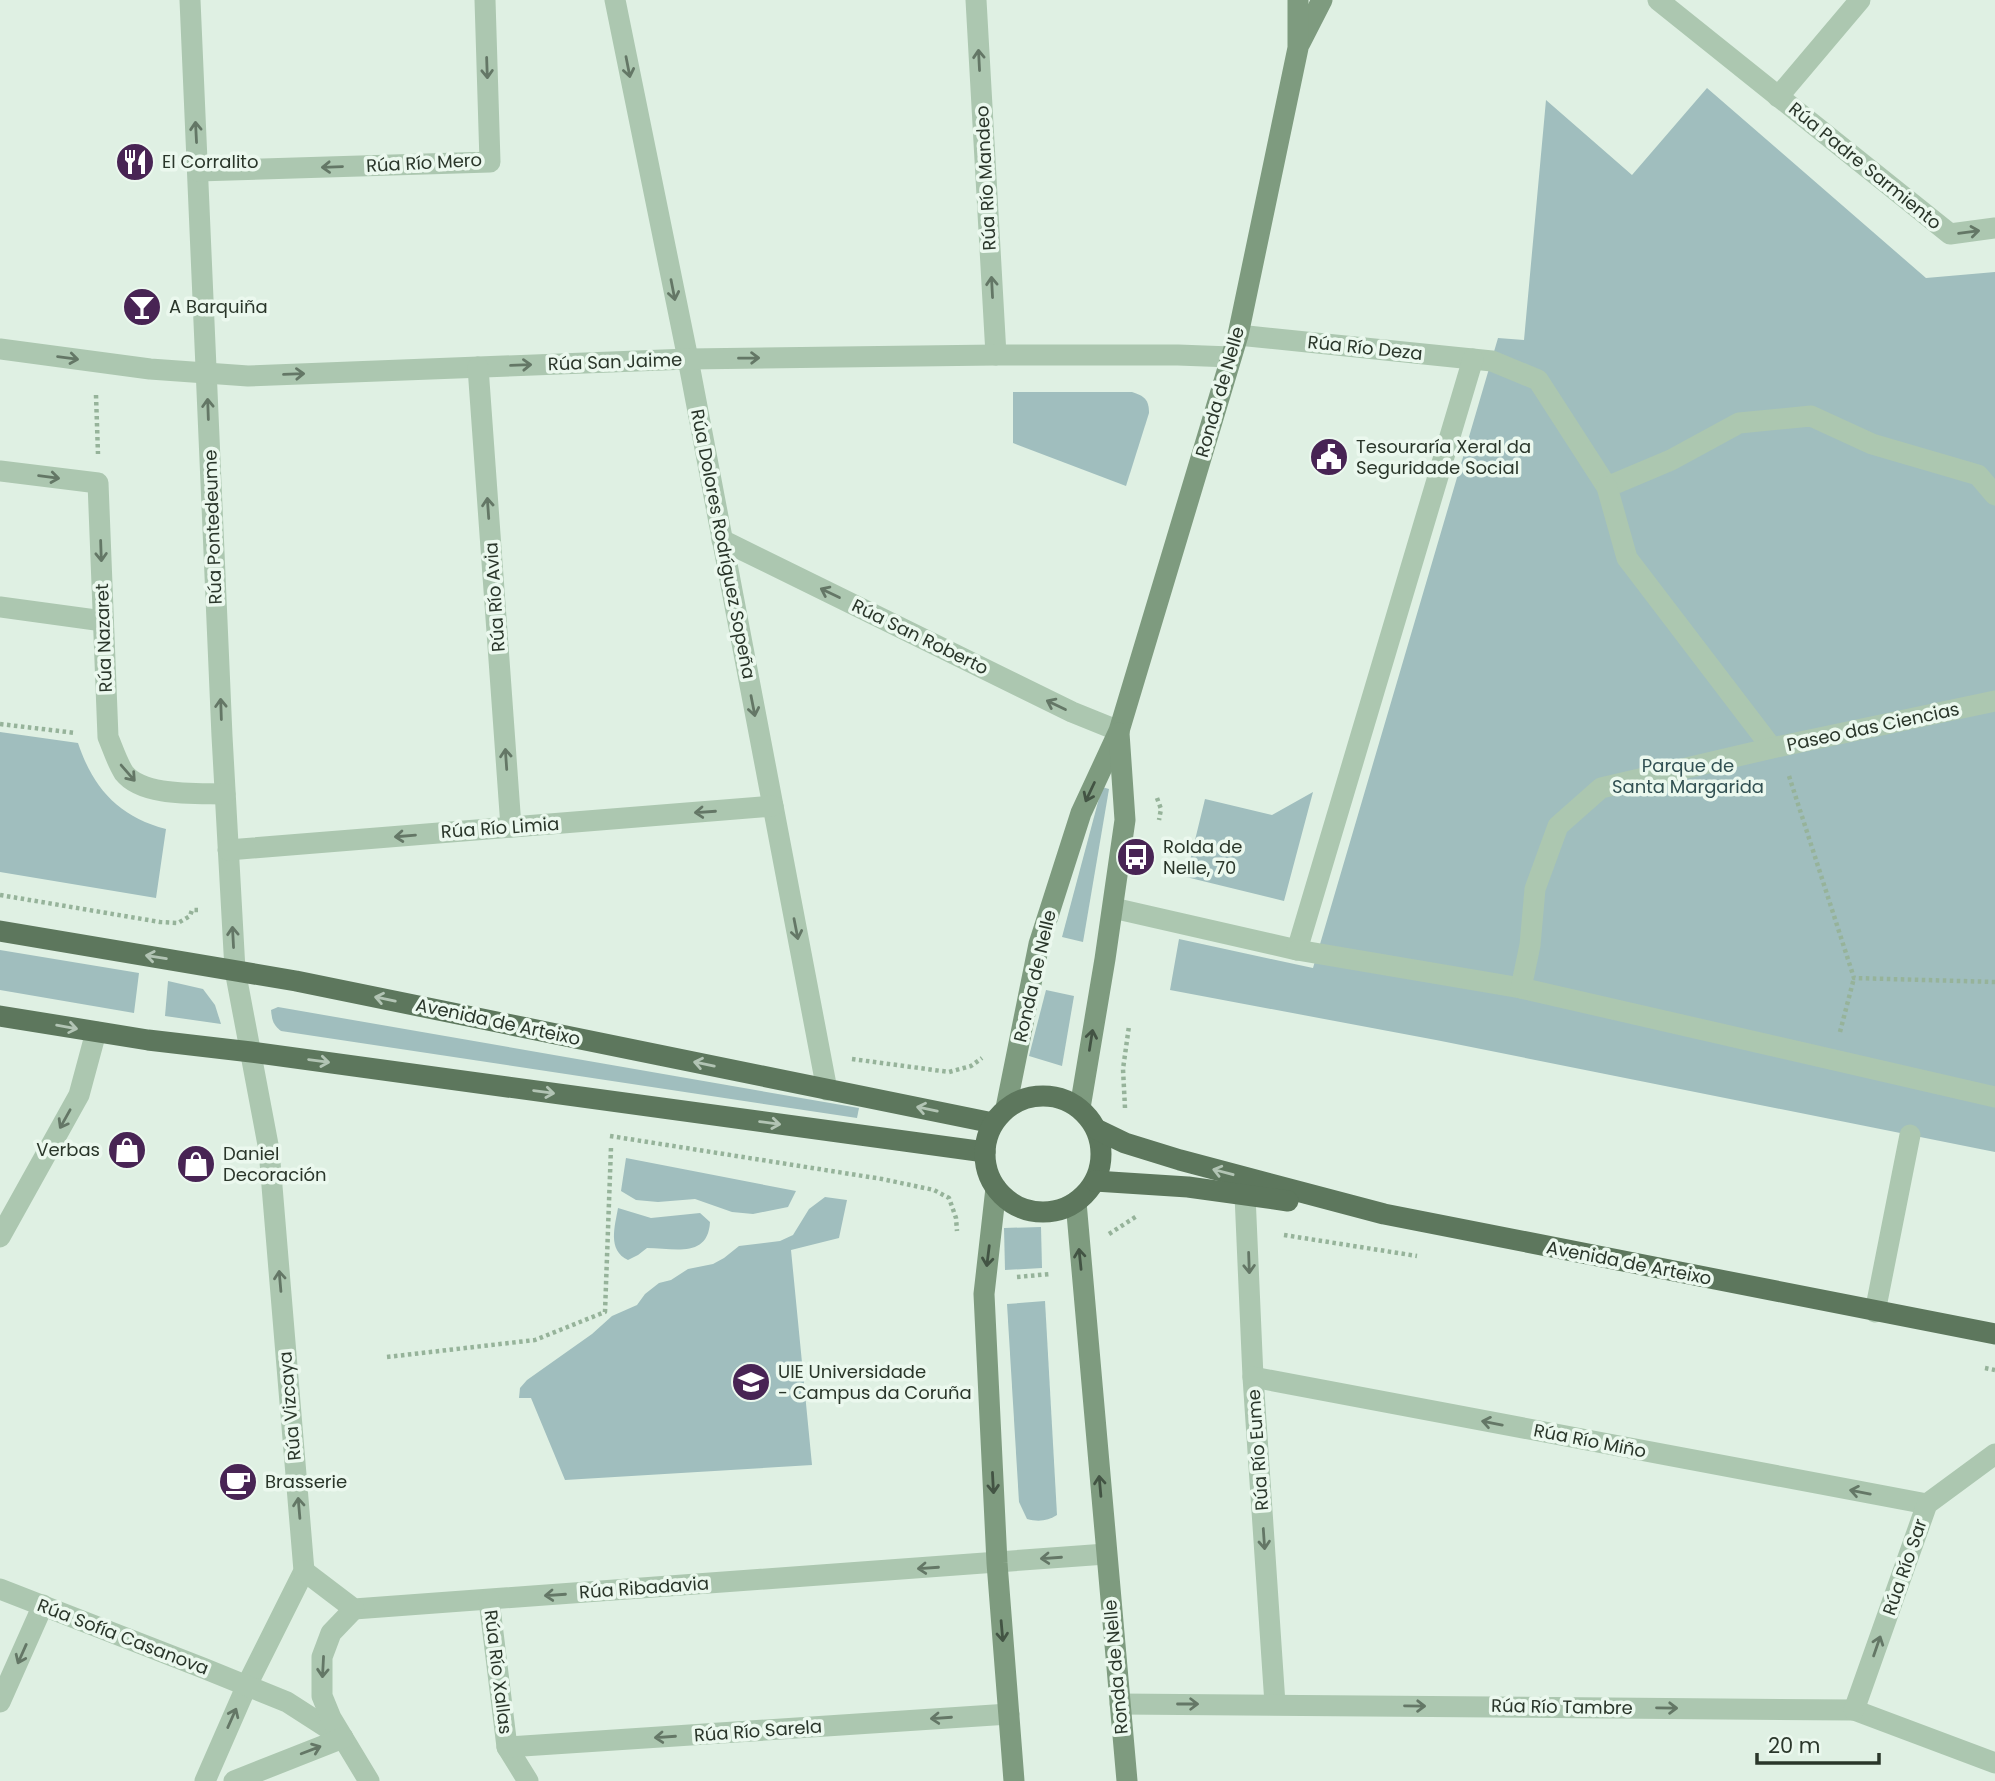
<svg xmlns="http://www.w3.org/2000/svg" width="1995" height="1781" viewBox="0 0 1995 1781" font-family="Poppins,sans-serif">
  <rect width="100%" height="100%" fill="#dff0e3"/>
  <g fill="#a0bebe">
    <path d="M1707 88 1926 278 1995 272V1152L1436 1040 1170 990 1179 939 1313 968 1498 338 1524 340 1546 100 1632 175Z"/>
    <path d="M1013 392H1132C1144 396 1149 399 1149 413L1126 486 1013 443Z"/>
    <path d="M0 732 78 743C93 788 119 817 166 829L156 898 0 872Z"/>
    <path d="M1102 787 1109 789 1083 942 1062 937Z"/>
    <path d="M1313 792 1284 901 1186 877 1205 799 1272 815Z"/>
    <path d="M0 950 139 973 134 1013 0 990Z"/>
    <path d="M168 981 203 989 215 1005 221 1024 165 1016Z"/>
    <path d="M1046 990 1074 996 1062 1066 1029 1056Z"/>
    <path d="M278 1007 859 1108 857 1118 281 1031C273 1025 272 1020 271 1010Z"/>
    <path d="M626 1158 796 1191 788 1207 753 1214 732 1212 695 1199 658 1202 636 1200 621 1191Z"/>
    <path d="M825 1197 847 1200 839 1238 791 1250 812 1465 565 1480 531 1398H519L520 1388 527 1380 592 1334 612 1316 637 1305 645 1294 659 1283 671 1280 688 1269 713 1264 724 1258 739 1246 780 1241 793 1235 809 1209Z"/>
    <path d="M618 1208 651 1218 700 1213 710 1222C708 1259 673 1248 647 1248L638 1255 628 1260C607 1250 615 1226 618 1208Z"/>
    <path d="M1041 1227 1042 1268 1005 1270 1004 1228Z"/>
    <path d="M1045 1301 1057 1515C1048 1521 1038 1522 1027 1519L1019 1502 1007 1304Z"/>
  </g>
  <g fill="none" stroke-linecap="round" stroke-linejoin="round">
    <g stroke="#96b39a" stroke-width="4.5" stroke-dasharray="3.5 3.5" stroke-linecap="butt">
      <path d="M96 395 98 454"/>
      <path d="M0 724 76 733"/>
      <path d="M1789 776 1854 978 1995 982"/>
      <path d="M1157 798 1161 809 1159 820"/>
      <path d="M0 895 160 922 178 923 190 916 192 910H199"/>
      <path d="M1840 1032 1854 978"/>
      <path d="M852 1059 949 1072 971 1066 982 1058"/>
      <path d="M1125 1108 1123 1069 1129 1026"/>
      <path d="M610 1136 882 1179 934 1190 949 1198 956 1218 957 1231"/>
      <path d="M1109 1234 1137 1216"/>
      <path d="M1284 1235 1417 1256"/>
      <path d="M1017 1277 1050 1274"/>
      <path d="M387 1357 535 1340 605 1312 611 1147"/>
      <path d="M1985 1368 1995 1370"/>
    </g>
    <path stroke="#acc7b0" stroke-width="21" d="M1875 1312 1910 1135"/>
    <g stroke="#acc7b0" stroke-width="21">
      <path d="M190 0 222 736 235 970 269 1150 304 1571 247 1685 205 1781"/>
      <path d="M615 0 688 359 827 1090"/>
      <path d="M976 0 996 355"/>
      <path d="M1658 0 1950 234 1995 228"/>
      <path d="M1778 97 1860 0"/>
      <path d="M198 171 490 162 485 0"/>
      <path d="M1238 335 1492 361 1538 380 1607 487 1671 460 1739 423 1811 416 1872 444 1978 475 1995 495"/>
      <path d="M0 349 150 369 248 376 688 359 996 355H1178L1231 357"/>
      <path d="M478 367 511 827"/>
      <path d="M0 471 98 483 108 737C113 749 117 762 124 773 143 797 197 793 225 794"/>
      <path d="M1607 487 1627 558 1772 748"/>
      <path d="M722 540 1072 712 1119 731"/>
      <path d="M0 607 103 621"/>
      <path d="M228 850 773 806"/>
      <path d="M1113 908 1297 950 1473 359"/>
      <path d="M1297 950 1521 988 1995 1097"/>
      <path d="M1521 988 1530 945 1535 889 1558 826 1601 788 1772 748 1995 701"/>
      <path d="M1245 1195 1253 1377 1275 1704"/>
      <path d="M0 1237 79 1095 96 1032"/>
      <path d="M1253 1377 1927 1504"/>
      <path d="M304 1571 354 1609 1106 1554"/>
      <path d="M0 1589 203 1668 287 1702 343 1738"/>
      <path d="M489 1600 507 1747 528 1781"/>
      <path d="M354 1609 331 1633 322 1657V1696L331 1718 369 1781"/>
      <path d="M0 1702 43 1605"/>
      <path d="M1120 1704 1854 1710 1995 1763"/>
      <path d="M1854 1710 1927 1504 1995 1454"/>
      <path d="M507 1747 1009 1714"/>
      <path d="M234 1781 343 1738"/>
    </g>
    <g stroke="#7e9b7f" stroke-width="21">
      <path d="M1300 43 1322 0"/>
      <path d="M1006 1108 1039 944 1081 813 1119 731 1238 335 1298 48V0"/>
      <path d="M1080 1108 1105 959 1125 820 1119 733"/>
      <path d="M996 1188 984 1294 997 1563 1014 1781"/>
      <path d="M1076 1202 1127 1781"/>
    </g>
    <g stroke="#5d775d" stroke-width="21">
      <path d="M0 931 296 981 993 1123"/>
      <path d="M0 1016 148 1040 251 1052 985 1152"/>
      <circle cx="1043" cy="1154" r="58"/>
      <path d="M1096 1129 1125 1143 1180 1160 1384 1214 1995 1334"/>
      <path d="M1095 1181 1188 1187 1288 1201"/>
    </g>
  </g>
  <defs><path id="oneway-shaft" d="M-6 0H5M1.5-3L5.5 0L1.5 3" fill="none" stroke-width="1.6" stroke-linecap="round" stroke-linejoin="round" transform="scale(1.75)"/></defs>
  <g stroke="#647766">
    <use href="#oneway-shaft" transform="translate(979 60) rotate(-93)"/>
    <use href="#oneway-shaft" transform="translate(628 67) rotate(79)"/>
    <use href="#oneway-shaft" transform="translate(487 68) rotate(88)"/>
    <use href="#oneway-shaft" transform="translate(196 132) rotate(-93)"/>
    <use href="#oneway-shaft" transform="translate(332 167) rotate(178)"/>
    <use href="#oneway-shaft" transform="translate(1969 232) rotate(-7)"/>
    <use href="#oneway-shaft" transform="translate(992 287) rotate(-93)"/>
    <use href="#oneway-shaft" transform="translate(673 290) rotate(79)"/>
    <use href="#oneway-shaft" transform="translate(68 358) rotate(7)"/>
    <use href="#oneway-shaft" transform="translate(749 358) rotate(-1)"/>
    <use href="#oneway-shaft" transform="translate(521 365) rotate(-2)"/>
    <use href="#oneway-shaft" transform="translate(294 374) rotate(-2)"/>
    <use href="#oneway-shaft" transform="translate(208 409) rotate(-92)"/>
    <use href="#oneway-shaft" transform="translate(49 477) rotate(7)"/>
    <use href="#oneway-shaft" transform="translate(488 508) rotate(-94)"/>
    <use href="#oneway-shaft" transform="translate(101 551) rotate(88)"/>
    <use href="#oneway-shaft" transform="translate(830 593) rotate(-154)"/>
    <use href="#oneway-shaft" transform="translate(1056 705) rotate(-154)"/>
    <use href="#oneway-shaft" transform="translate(753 706) rotate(79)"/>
    <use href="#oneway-shaft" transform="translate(221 709) rotate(-92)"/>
    <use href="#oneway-shaft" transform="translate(506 759) rotate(-94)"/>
    <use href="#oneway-shaft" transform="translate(128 773) rotate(49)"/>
    <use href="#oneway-shaft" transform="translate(705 812) rotate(176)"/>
    <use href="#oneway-shaft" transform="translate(405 836) rotate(175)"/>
    <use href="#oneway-shaft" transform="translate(796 929) rotate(79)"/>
    <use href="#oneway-shaft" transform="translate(233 937) rotate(-93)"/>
    <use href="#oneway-shaft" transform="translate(65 1119) rotate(119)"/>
    <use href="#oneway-shaft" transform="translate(1249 1263) rotate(88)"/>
    <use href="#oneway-shaft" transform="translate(280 1281) rotate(-95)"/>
    <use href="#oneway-shaft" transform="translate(1492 1423) rotate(-169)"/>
    <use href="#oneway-shaft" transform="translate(1860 1492) rotate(-169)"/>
    <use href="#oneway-shaft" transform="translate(299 1508) rotate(-95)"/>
    <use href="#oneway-shaft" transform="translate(1264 1539) rotate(86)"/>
    <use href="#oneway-shaft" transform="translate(1051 1558) rotate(176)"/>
    <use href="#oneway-shaft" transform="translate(928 1568) rotate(176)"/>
    <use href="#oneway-shaft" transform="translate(555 1595) rotate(176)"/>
    <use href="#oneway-shaft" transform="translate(1877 1646) rotate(-71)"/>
    <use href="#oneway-shaft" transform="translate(22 1654) rotate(114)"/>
    <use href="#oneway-shaft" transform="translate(323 1667) rotate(93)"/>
    <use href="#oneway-shaft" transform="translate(1188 1704)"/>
    <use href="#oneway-shaft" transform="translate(1415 1706) rotate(1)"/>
    <use href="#oneway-shaft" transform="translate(1667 1708) rotate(1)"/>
    <use href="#oneway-shaft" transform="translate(232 1718) rotate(-66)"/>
    <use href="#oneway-shaft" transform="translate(941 1718) rotate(176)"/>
    <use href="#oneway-shaft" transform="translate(665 1737) rotate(176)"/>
    <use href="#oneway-shaft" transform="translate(311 1750) rotate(-21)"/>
  </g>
  <g stroke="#435444">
    <use href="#oneway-shaft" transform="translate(1090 792) rotate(115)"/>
    <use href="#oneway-shaft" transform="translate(1091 1040) rotate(-81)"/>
    <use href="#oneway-shaft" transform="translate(988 1256) rotate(97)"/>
    <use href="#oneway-shaft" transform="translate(1080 1259) rotate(-96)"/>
    <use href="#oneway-shaft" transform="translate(993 1483) rotate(87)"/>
    <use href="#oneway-shaft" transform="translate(1100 1486) rotate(-95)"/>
    <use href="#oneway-shaft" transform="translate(1002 1631) rotate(85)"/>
  </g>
  <g stroke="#b2c4b4">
    <use href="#oneway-shaft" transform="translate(156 957) rotate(-171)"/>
    <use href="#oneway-shaft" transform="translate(385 999) rotate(-168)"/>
    <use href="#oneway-shaft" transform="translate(67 1027) rotate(10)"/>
    <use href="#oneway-shaft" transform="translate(319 1061) rotate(8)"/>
    <use href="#oneway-shaft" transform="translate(704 1064) rotate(-168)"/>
    <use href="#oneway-shaft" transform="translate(544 1092) rotate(8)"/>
    <use href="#oneway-shaft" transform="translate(927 1109) rotate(-168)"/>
    <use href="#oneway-shaft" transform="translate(770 1123) rotate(8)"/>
    <use href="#oneway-shaft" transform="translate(1223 1172) rotate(-165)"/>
  </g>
  <defs>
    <symbol id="restaurant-disc" viewBox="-11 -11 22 22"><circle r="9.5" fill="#482454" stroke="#ebf8ee"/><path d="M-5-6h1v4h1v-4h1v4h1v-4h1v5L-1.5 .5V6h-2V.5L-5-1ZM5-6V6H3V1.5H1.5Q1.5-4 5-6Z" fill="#fff"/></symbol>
    <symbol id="bar-disc" viewBox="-11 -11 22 22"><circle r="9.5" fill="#482454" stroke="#ebf8ee"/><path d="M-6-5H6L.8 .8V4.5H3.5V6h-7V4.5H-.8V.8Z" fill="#fff"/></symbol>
    <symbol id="civic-disc" viewBox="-11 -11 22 22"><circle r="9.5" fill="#482454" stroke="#ebf8ee"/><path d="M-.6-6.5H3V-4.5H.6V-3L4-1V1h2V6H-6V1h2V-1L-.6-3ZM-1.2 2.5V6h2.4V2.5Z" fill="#fff"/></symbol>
    <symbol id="bus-disc" viewBox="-11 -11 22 22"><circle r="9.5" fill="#482454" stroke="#ebf8ee"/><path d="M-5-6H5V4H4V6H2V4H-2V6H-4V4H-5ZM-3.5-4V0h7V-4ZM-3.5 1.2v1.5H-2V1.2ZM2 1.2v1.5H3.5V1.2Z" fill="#fff"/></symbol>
    <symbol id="shop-disc" viewBox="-11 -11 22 22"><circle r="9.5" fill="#482454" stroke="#ebf8ee"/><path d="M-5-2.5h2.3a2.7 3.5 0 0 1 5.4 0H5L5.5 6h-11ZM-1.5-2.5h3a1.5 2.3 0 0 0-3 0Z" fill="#fff"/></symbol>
    <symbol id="university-disc" viewBox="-11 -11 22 22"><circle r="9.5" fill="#482454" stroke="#ebf8ee"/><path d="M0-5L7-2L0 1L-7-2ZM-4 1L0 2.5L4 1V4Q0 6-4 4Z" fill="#fff"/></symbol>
    <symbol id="cafe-disc" viewBox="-11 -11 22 22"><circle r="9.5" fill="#482454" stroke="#ebf8ee"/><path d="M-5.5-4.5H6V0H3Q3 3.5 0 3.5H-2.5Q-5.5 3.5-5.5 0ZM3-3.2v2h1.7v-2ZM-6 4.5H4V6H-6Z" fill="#fff"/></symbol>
  </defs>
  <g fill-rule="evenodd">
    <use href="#restaurant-disc" x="113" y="140" width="44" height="44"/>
    <use href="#bar-disc" x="120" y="285" width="44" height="44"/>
    <use href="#civic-disc" x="1307" y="435" width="44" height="44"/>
    <use href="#bus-disc" x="1114" y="835" width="44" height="44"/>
    <use href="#shop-disc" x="105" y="1128" width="44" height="44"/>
    <use href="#shop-disc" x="174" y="1142" width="44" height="44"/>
    <use href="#university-disc" x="729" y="1360" width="44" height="44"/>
    <use href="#cafe-disc" x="216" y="1460" width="44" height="44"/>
  </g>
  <g text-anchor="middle" stroke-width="7" stroke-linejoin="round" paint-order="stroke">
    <g font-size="18" fill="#2a362a" stroke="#ebf8ee" text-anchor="start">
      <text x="162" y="168">El Corralito</text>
      <text x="169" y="313">A Barquiña</text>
      <text x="1356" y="453">Tesouraría Xeral da<tspan x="1356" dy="21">Seguridade Social</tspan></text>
      <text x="1163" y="853">Rolda de<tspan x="1163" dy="21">Nelle, 70</tspan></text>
      <text x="100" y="1156" text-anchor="end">Verbas</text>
      <text x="223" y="1160">Daniel<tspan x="223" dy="21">Decoración</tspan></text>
      <text x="778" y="1378">UIE Universidade<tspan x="778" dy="21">- Campus da Coruña</tspan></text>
      <text x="265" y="1488">Brasserie</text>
    </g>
    <g font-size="18" fill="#2a362a" stroke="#ebf8ee">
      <text transform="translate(424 163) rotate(-3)" y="6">Rúa Río Mero</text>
      <text transform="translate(1865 166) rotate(39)" y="6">Rúa Padre Sarmiento</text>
      <text transform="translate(986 178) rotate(-93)" y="6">Rúa Río Mandeo</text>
      <text transform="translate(1365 348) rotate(6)" y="6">Rúa Río Deza</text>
      <text transform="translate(615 362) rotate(-2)" y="6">Rúa San Jaime</text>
      <text transform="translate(1220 392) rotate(-74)" y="6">Ronda de Nelle</text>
      <text transform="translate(213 527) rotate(-92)" y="6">Rúa Pontedeume</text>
      <text transform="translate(723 544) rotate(79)" y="6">Rúa Dolores Rodríguez Sopeña</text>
      <text transform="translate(495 597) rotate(-94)" y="6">Rúa Río Avia</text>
      <text transform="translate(920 637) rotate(26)" y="6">Rúa San Roberto</text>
      <text transform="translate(104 638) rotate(-92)" y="6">Rúa Nazaret</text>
      <text transform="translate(1873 727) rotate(-12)" y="6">Paseo das Ciencias</text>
      <text transform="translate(500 828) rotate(-4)" y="6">Rúa Río Limia</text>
      <text transform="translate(1035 976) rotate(-77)" y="6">Ronda de Nelle</text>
      <text transform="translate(498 1022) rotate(12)" y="6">Avenida de Arteixo</text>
      <text transform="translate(1629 1263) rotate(11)" y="6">Avenida de Arteixo</text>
      <text transform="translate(290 1406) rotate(-95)" y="6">Rúa Vizcaya</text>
      <text transform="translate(1590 1441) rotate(11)" y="6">Rúa Río Miño</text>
      <text transform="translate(1258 1450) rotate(-94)" y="6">Rúa Río Eume</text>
      <text transform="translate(1905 1567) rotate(-71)" y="6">Rúa Río Sar</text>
      <text transform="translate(644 1588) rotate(-4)" y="6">Rúa Ribadavia</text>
      <text transform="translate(123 1637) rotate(21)" y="6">Rúa Sofía Casanova</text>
      <text transform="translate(1116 1667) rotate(-95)" y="6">Ronda de Nelle</text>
      <text transform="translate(498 1672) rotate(83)" y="6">Rúa Río Xallas</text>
      <text transform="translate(1562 1707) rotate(1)" y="6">Rúa Río Tambre</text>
      <text transform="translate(758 1731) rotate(-4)" y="6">Rúa Río Sarela</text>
    </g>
    <g font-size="18" fill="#315052" stroke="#ebf8ee">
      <text x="1688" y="772">Parque de<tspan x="1688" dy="21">Santa Margarida</tspan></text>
    </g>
  </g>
  <path d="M1757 1753v10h122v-10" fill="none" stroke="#2a362a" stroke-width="3.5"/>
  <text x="1768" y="1753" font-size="21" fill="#2a362a" stroke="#ebf8ee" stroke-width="5" paint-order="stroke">20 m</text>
</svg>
